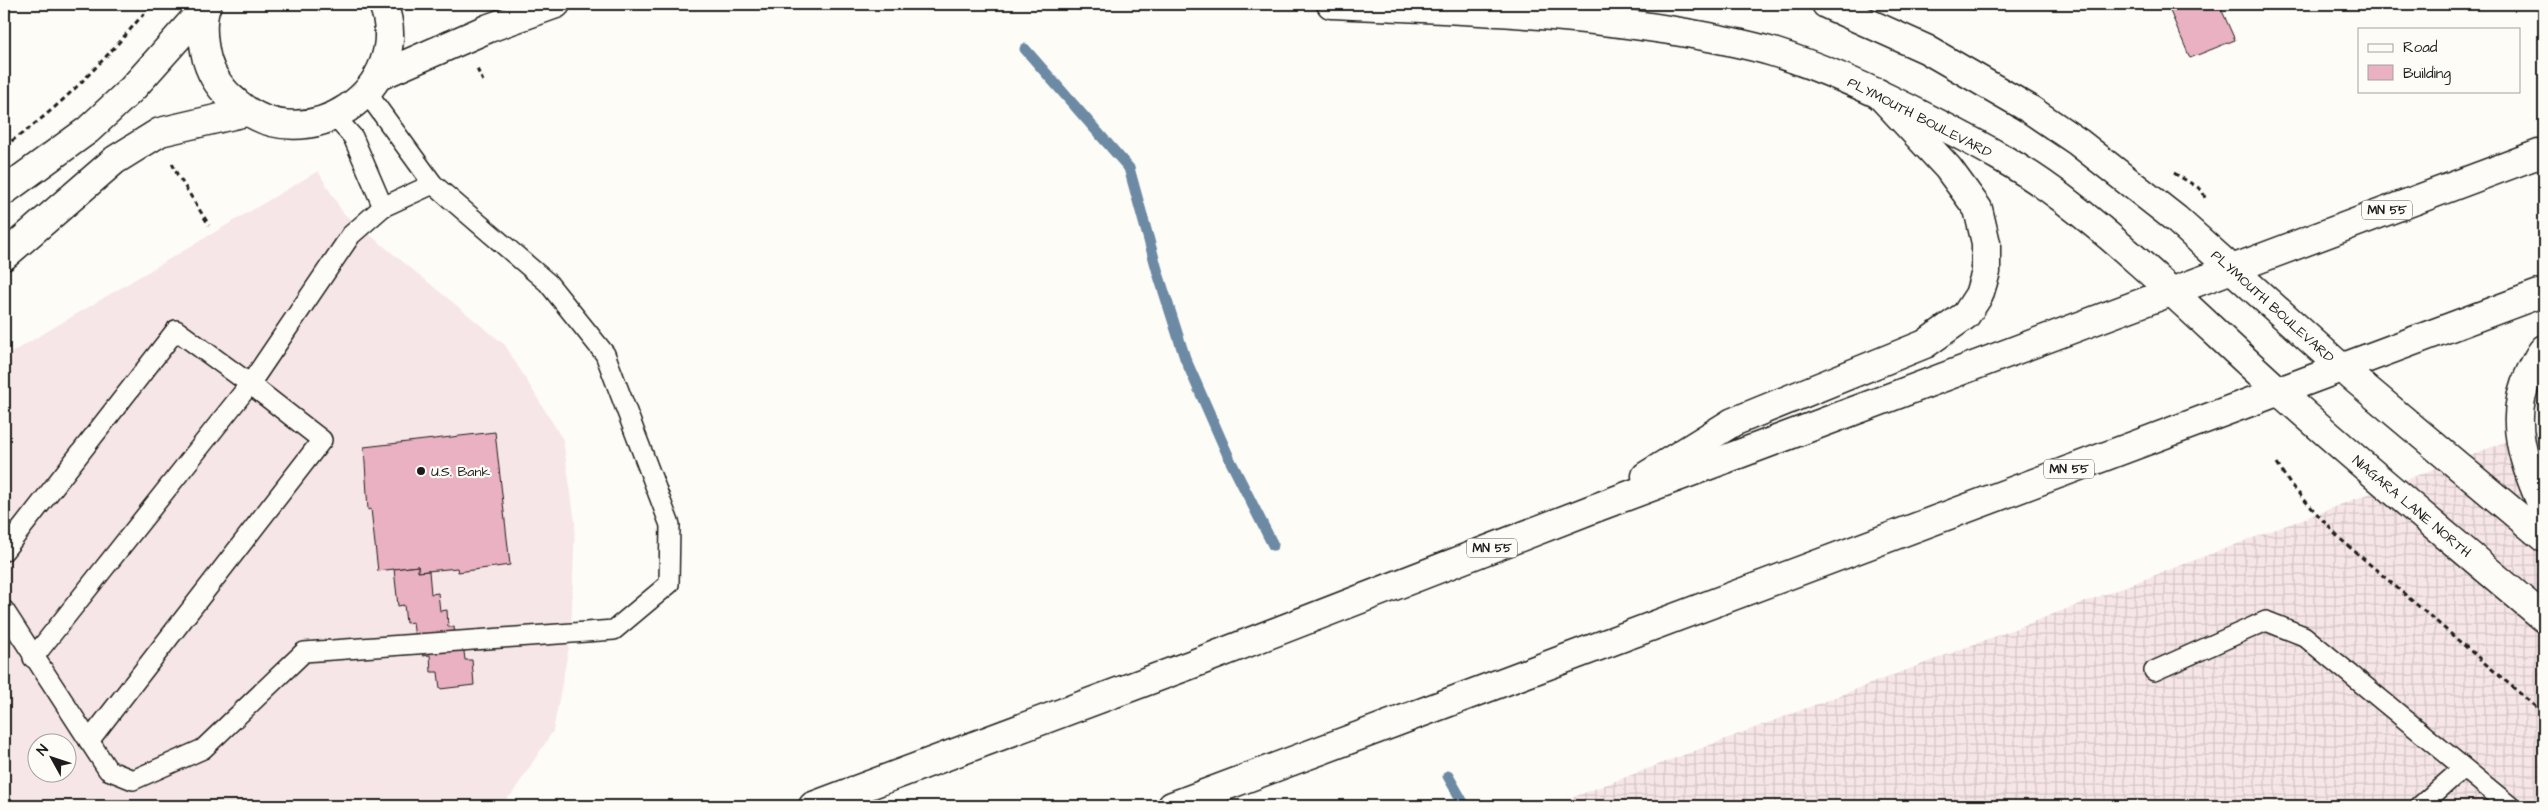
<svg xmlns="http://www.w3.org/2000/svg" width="2548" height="810" viewBox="0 0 2548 810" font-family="'Architects Daughter',sans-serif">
  <defs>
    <pattern id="industrial-grid" width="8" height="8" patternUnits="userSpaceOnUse" patternTransform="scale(1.25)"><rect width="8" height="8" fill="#f7e6e7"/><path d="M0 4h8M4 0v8" fill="none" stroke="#d3c5c6"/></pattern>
  </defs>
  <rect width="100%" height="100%" fill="#fdfcf7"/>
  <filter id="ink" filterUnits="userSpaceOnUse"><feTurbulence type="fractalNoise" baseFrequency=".02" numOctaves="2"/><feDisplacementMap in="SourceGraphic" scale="10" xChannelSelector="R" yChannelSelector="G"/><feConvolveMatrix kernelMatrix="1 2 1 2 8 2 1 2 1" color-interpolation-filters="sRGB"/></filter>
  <g filter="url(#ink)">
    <path fill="#f7e6e7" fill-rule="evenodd" d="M318 171 343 213 505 345 563 440 575 522 571 636 553 731 512 794 497 806H4V357ZM38 742H68V772H38Z"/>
    <path fill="url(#industrial-grid)" d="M2544 427V806H1550Z"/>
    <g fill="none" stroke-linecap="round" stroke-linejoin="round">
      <g stroke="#6c8aa4" stroke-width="11">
        <path d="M1025 49 1129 168 1158 273 1185 358 1230 460 1273 545"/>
        <path d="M1448 776 1465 806"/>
      </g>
    </g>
    <g fill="#eab1c2" stroke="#1c1c1c">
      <path d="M2167 4H2219L2235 40 2190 58Z"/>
      <path d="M495 432 510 565 458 572 457 568 418 572V566L378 571 371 509 368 510 364 447Z"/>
      <path d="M418 566V572L429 571 431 594 438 593 440 611 447 610 448 627H454L456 643H463L465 660H472L474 685 440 689 438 672H431L430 655 423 656 421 638 415 639 413 622 406 623 404 605 398 606 394 569Z"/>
    </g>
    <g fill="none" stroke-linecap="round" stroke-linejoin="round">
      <defs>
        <g id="lane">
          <path d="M335 117 353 137 383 207"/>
          <path d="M4 551 176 330 250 384 33 658"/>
          <path d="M4 610 108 770 133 780 203 749 304 652 614 630 669 584 670 525 605 354 548 283 433 184 367 93"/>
          <path d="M2154 671 2266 621 2304 636 2510 806"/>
          <path d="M89 741 322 440 250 384 351 235 383 207 433 184"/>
          <path d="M2420 806 2463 768"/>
        </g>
        <g id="secondary">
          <path d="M207 4C200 21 203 43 207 60 212 77 223 92 237 103 305 163 416 89 383 4"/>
          <path d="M1331 4C1444 9 1557 12 1669 30 1705 36 1739 42 1773 52 1828 69 1879 93 1929 119 1976 143 2022 167 2063 199 2140 258 2208 327 2280 392 2366 470 2456 543 2544 618"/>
          <path d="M1826 4 1926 49 2028 108 2078 142 2176 219 2343 369 2544 538"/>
          <path d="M379 76 489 28 556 4"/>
          <path d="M4 191 88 130 132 89 206 6"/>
          <path d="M4 256 115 160 160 132 246 112"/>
        </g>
        <g id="primary">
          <path d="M2544 349C2538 355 2535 365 2530 373 2506 420 2525 465 2544 510"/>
          <path d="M1646 476 1733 422 1925 344 1966 315 1979 295 1986 272V243L1978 209 1948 168 1878 93"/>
          <path d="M813 806 1198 662 1595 508 2544 152"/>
          <path d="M1172 806 2544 292"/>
        </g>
      </defs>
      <use href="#lane" stroke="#1c1c1c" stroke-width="22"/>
      <use href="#secondary" stroke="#1c1c1c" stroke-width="31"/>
      <use href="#primary" stroke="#1c1c1c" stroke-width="31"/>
      <g stroke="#1c1c1c" stroke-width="3" stroke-dasharray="5 4" stroke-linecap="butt">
        <path d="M477 69 483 81"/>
        <path d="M4 146C61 109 108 56 152 4"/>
        <path d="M172 163 177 174 209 225"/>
        <path d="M2174 173 2202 190 2205 198"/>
        <path d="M2277 464 2290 484 2338 537 2544 714"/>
      </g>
      <use href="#lane" stroke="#fdfcf7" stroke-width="19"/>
      <use href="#secondary" stroke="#fdfcf7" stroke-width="28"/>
      <use href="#primary" stroke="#fdfcf7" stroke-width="28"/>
    </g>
  </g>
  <circle fill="#1c1c1c" stroke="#fdfcf7" stroke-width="2" cx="421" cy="471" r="5"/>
  <g text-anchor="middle" stroke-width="4.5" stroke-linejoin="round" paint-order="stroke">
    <g fill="#fdfcf7" stroke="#605f5e" stroke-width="1">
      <rect x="2362" y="200.5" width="50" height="19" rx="4"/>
      <rect x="2044" y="459.5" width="50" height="19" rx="4"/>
      <rect x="1467" y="538.5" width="50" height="19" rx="4"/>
    </g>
    <g font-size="12" font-weight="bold" fill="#1c1c1c">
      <text x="2387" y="214">MN 55</text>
      <text x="2069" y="473">MN 55</text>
      <text x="1492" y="552">MN 55</text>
    </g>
    <g font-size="14" fill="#1c1c1c" stroke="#fdfcf7">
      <text transform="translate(1920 117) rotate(27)" y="5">PLYMOUTH BOULEVARD</text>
      <text transform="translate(2273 306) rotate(42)" y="5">PLYMOUTH BOULEVARD</text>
      <text transform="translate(2412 506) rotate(40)" y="5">NIAGARA LANE NORTH</text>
    </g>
    <g font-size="14" fill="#1c1c1c" stroke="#fdfcf7" text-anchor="start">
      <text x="431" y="476">U.S. Bank</text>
    </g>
  </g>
  <rect width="2548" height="810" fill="none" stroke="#fdfcf7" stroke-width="20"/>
  <rect x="10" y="10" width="2528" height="790" fill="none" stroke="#1c1c1c" stroke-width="2" filter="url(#ink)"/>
  <rect x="2358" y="28" width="162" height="65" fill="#fdfcf7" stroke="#a3a29f"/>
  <rect x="2368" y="44" width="25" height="8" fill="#fdfcf7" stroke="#a3a29f"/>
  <text x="2403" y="52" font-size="15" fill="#1c1c1c">Road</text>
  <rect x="2368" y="65" width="25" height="15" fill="#eab1c2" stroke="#a3a29f"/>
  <text x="2403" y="78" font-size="15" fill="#1c1c1c">Building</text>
  <g transform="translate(52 758) rotate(310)"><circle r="24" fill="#fdfcf7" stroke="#a3a29f"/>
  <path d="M0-4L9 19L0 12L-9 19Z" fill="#1c1c1c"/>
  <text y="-8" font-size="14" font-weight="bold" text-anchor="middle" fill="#1c1c1c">N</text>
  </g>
</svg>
